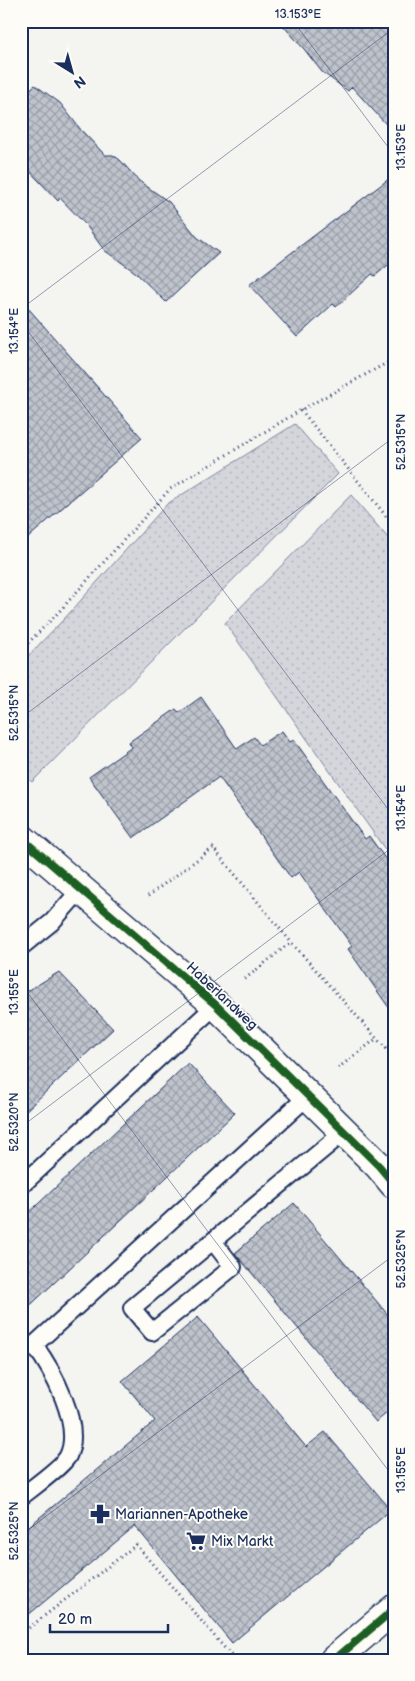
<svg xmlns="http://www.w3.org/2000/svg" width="415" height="1681" font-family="'Balsamiq Sans',sans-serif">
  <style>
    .grass { fill: url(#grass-dots); stroke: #78829c }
    .building { fill: url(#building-cross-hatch); stroke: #1b2f5e }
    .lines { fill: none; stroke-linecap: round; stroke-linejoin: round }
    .lane-casing { stroke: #1b2f5e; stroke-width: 20 }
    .street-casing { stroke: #1b2f5e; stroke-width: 31 }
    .secondary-casing { stroke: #1b2f5e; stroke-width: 31 }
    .path { stroke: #1b2f5e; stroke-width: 3; stroke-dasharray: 1 4; stroke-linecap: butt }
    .lane { stroke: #fdfcf7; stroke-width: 16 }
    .street { stroke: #fdfcf7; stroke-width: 28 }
    .secondary { stroke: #fdfcf7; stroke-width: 28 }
    .cycleway-casing { stroke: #fdfcf7; stroke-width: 11 }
    .cycleway { stroke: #1b5e20; stroke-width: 8 }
    .ticks { fill: none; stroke: #1b2f5e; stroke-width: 1; stroke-opacity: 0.45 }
    .labels { text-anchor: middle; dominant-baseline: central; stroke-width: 4; stroke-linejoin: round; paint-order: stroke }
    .street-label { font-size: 14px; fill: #1b2f5e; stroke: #fdfcf7 }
    .poi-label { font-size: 14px; fill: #1b2f5e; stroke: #fdfcf7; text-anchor: start }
    .neatline { fill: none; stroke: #1b2f5e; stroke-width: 2 }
    .ticks-label { font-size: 12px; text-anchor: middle; fill: #1b2f5e }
  </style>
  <defs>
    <pattern id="grass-dots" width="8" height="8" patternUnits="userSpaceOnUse" patternTransform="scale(1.25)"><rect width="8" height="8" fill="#d4d6db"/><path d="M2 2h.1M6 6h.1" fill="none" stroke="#b5b8be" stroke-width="1.8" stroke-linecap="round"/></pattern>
    <pattern id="building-cross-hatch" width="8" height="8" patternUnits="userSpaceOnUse" patternTransform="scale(1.25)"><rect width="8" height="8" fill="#bfc3cc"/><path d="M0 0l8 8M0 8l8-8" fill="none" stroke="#9a9fa9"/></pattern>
  </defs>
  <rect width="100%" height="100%" fill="#f4f4f1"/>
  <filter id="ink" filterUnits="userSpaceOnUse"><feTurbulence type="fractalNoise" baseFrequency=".02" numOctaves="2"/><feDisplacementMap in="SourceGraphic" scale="10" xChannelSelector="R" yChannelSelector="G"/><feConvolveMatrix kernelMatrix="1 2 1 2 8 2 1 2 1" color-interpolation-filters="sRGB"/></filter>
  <g filter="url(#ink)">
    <!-- grass -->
    <path class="grass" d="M295 424 338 474 32 782 21 773V663L65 618 167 504Z
      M351 495 394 545V862L225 623Z"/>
    <!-- building -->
    <path class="building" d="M279 21H394V133L352 87 348 91 322 72 304 49Z
      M35 85 60 103 81 130 105 155H113L120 160 139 181 169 202 197 237 219 253 166 302 135 272 104 250 86 225 60 198 58 201 21 162V97Z
      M394 175V260L375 276 372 274 336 307 333 304 297 337 249 285Z
      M21 300 142 438 21 544Z
      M201 697 237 749 254 737 260 745 282 731 290 742 294 740 365 839 369 836 394 871V1015L348 949 352 946 299 872 291 878 219 777 133 838 89 777 132 747 129 742 176 709 179 713Z
      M59 972 113 1029 21 1115V995Z
      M188 1063 235 1113 21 1314V1220Z
      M294 1203 394 1322V1407L376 1422 235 1253Z
      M198 1317 306 1447 325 1432 391 1510 232 1643 135 1526 21 1621V1533L155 1421 122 1381Z"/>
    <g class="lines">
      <defs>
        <path id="lane" d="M21 947 52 922 81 889
          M21 1186 216 1005
          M213 1241 233 1267 152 1332 132 1308 344 1132
          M21 1349 34 1345 308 1096
          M21 1497C31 1489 63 1466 68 1456 83 1425 52 1369 34 1345"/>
        <path id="street" d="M21 838 216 1005 379 1166 394 1184"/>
        <path id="secondary" d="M334 1660 394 1609"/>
      </defs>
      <!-- lane casing -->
      <use href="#lane" class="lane-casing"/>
      <!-- street casing -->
      <use href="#street" class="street-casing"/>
      <!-- secondary casing -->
      <use href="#secondary" class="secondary-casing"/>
      <!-- path -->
      <path class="path" d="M301 410 394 526
        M21 650 55 616 170 489 301 410 394 359
        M148 896 213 848 291 942 394 1058
        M245 979 291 942
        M338 1068 376 1039
        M21 1634 136 1545 235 1660"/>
      <!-- lane -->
      <use href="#lane" class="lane"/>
      <!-- street -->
      <use href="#street" class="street"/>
      <!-- secondary -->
      <use href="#secondary" class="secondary"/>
      <defs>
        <path id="cycleway" d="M21 838 216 1005 379 1166 394 1184
          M334 1660 394 1609"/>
      </defs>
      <!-- cycleway casing -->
      <use href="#cycleway" class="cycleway-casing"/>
      <!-- cycleway -->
      <use href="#cycleway" class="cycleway"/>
    </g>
  </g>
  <!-- ticks -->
  <path class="ticks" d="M293 21 394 155M21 309 394 28M21 322 394 817M21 718 394 437M21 984 394 1478M21 1127 394 846M21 1535 394 1255M21 1646 32 1660"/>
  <!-- icons -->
  <defs>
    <symbol id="pharmacy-bare" viewBox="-9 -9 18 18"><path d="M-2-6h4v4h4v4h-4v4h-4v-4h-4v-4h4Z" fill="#1b2f5e" stroke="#fdfcf7" stroke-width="2.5" paint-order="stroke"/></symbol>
    <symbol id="supermarket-bare" viewBox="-9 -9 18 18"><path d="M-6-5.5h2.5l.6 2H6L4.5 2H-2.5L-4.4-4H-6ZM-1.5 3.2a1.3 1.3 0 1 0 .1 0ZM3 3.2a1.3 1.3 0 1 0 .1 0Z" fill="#1b2f5e" stroke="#fdfcf7" stroke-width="2.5" paint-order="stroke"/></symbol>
  </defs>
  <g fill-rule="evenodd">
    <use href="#pharmacy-bare" x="86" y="1500" width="28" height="28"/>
    <use href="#supermarket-bare" x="182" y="1527" width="28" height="28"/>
  </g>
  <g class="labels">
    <!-- street labels -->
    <g class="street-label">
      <text transform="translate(222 996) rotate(43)">Haberlandweg</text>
    </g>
    <!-- poi labels -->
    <g class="poi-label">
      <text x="115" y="1514">Mariannen-Apotheke</text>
      <text x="211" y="1541">Mix Markt</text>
    </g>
  </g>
  <!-- margin -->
  <rect width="415" height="1681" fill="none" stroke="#fdfcf7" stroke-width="55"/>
  <!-- north arrow -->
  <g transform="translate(72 72) rotate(143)" stroke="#fdfcf7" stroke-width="4" paint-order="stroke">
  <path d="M0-4L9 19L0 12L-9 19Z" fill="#1b2f5e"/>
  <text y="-8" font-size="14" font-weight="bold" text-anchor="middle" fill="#1b2f5e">N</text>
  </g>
  <!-- scale -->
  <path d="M50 1624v8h118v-8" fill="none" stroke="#1b2f5e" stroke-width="2.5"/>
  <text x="58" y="1624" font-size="15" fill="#1b2f5e" stroke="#fdfcf7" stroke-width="4" paint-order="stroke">20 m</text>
  <rect x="28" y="28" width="360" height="1626" class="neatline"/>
  <g class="ticks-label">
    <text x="298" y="18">13.153°E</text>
    <text transform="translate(401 147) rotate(-90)" y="4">13.153°E</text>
    <text transform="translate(14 331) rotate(-90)" y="4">13.154°E</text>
    <text transform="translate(401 442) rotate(-90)" y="4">52.5315°N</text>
    <text transform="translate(14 713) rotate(-90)" y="4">52.5315°N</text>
    <text transform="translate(401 808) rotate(-90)" y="4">13.154°E</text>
    <text transform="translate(14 992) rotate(-90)" y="4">13.155°E</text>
    <text transform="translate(14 1122) rotate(-90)" y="4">52.5320°N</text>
    <text transform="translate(401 1259) rotate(-90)" y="4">52.5325°N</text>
    <text transform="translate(401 1470) rotate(-90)" y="4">13.155°E</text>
    <text transform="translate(14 1531) rotate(-90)" y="4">52.5325°N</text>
  </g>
</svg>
